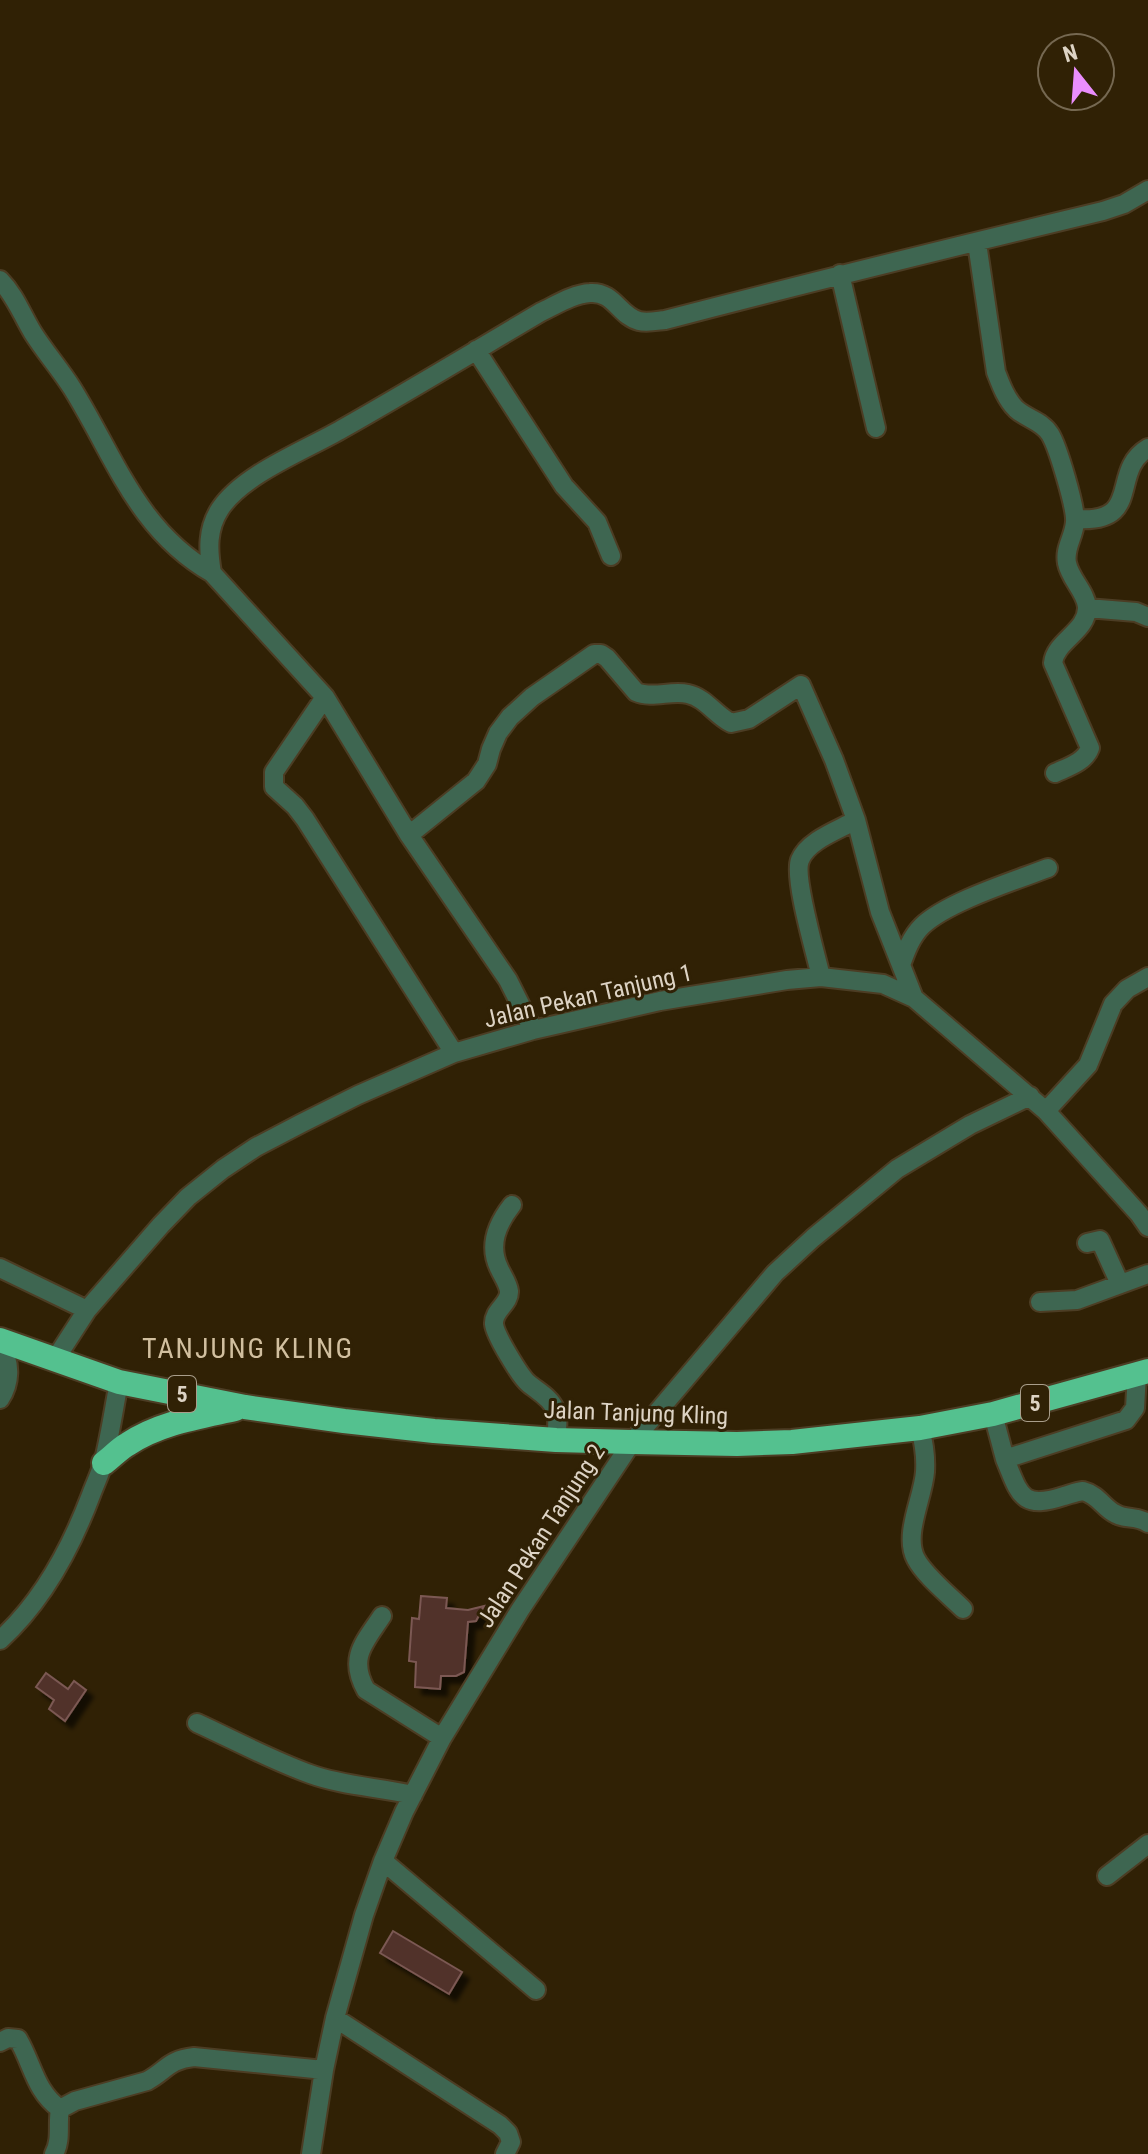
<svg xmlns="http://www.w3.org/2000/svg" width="1148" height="2154" font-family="'Roboto Condensed',sans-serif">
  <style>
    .building { fill: #51312c; stroke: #7b5953; stroke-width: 2; filter: url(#shadow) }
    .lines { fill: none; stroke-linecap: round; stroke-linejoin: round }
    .minor-casing { stroke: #4c3d24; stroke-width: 22 }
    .highway-casing { stroke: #4c3d24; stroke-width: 28 }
    .minor { stroke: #3e6651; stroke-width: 18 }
    .highway { stroke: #54c18f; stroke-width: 24 }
    .labels { text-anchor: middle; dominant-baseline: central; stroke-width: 6; stroke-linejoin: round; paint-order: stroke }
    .shield { fill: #302105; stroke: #a99e8b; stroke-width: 2 }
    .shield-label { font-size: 22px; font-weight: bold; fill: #ddd3c4 }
    .street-label { font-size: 24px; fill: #ddd3c4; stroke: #302105 }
    .quarter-label { font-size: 28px; letter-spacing: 2px; fill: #d1bf9f; stroke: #302105 }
  </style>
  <defs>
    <filter id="shadow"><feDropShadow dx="7" dy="7" stdDeviation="2" flood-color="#0009"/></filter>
  </defs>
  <rect width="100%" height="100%" fill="#302105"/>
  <!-- building -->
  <path class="building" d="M421 1596 447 1598 446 1608 468 1610 484 1606 476 1621 468 1622 464 1672 456 1676H441L440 1689 415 1687 416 1662 409 1661 412 1618 419 1619Z
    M46 1673 68 1689 74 1681 86 1690 65 1721 49 1709 54 1700 36 1687Z
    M393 1931 462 1972 449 1994 380 1953Z"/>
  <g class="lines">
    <defs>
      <path id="minor" d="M977 243 996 372C1001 385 1006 399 1016 409 1027 419 1042 421 1050 434 1058 447 1076 508 1075 522 1074 537 1064 548 1067 563 1070 579 1086 592 1087 607 1088 631 1055 641 1053 663L1090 748C1085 762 1068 767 1055 773
        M840 274 876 428
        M0 280C15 295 22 315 33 333 45 352 60 369 72 388 115 457 137 530 212 573L325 697 409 835 508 980 533 1030
        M476 350 564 486 597 522 611 556
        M1076 519C1144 524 1109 471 1148 448
        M212 573C208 550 207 529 220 509 243 474 306 450 342 429 409 391 475 351 541 312 556 305 573 294 590 293 614 291 619 316 639 321 647 323 656 321 665 320 811 282 957 246 1103 211L1124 204 1148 190
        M1087 608 1136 612 1148 617
        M325 697 274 772V787L295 806 305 819 454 1053
        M409 835 476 781 487 764 491 749 498 733 510 717 532 697 594 654H601L607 658 636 692C652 699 671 690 688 694 706 698 715 715 731 723L749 719 801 685 834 760 856 820 880 912 914 998
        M901 965C906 951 911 937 922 926 947 902 1014 881 1048 868
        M821 977C816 955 793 877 800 860 808 840 839 830 856 820
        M1046 1111 1088 1065 1113 1004 1127 989 1148 977
        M512 1205C497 1224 488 1245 499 1268 502 1275 508 1283 509 1291 510 1304 493 1310 494 1324 495 1335 520 1376 528 1383 537 1391 550 1397 555 1409 559 1418 557 1429 556 1440
        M1087 1243 1100 1240 1120 1284
        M0 1268 87 1310
        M1040 1302 1077 1300 1148 1274
        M0 1348C12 1362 10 1384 0 1399
        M56 1358 87 1310 161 1225 188 1197 223 1169 256 1147 302 1123 358 1095 454 1053 533 1030 660 1001 787 980 821 977 883 984 914 998 1046 1111 1139 1214 1148 1227
        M993 1414 1005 1459 1126 1420 1135 1408 1137 1374
        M920 1428C924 1443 926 1457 925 1472 923 1498 903 1535 916 1559 925 1576 949 1595 963 1609
        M1005 1459C1020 1495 1021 1510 1064 1496 1071 1494 1076 1492 1083 1491 1099 1495 1103 1508 1116 1514 1126 1520 1135 1515 1148 1523
        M382 1616C364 1643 348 1658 366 1690L442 1738
        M0 1640C43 1601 71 1548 91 1495 95 1484 101 1472 104 1460 110 1435 114 1408 119 1382
        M197 1723C234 1740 271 1760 310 1774 343 1786 379 1787 413 1795
        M383 1861 536 1990
        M1107 1876 1148 1844
        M335 2018 500 2125 508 2133 511 2142 505 2154
        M0 2042 8 2038 18 2039C33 2065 35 2091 60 2109L75 2101 147 2081C167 2070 168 2060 194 2057L324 2070
        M54 2154C62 2139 57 2125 60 2109
        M311 2154 324 2070 335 2018 364 1915 383 1861 404 1812 442 1738 520 1610 632 1442 775 1273 813 1238 897 1169 970 1125 1030 1096"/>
      <path id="highway" d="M0 1340 119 1382 245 1407 344 1421 434 1431 556 1440 632 1442 737 1444 792 1442 920 1428 993 1414 1148 1371
        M104 1463C112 1457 119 1449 128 1444 159 1423 199 1417 235 1409"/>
    </defs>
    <!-- minor casing -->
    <use href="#minor" class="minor-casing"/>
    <!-- highway casing -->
    <use href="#highway" class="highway-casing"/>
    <!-- minor -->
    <use href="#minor" class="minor"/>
    <!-- highway -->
    <use href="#highway" class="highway"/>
  </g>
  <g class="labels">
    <!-- shield labels -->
    <g class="shield">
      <rect x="168" y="1376" width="28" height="36" rx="6"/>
      <rect x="1021" y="1385" width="28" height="36" rx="6"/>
    </g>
    <g class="shield-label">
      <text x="182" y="1394">5</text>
      <text x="1035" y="1403">5</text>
    </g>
    <!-- street labels -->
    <g class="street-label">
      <text transform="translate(588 996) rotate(-13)">Jalan Pekan Tanjung 1</text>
      <text transform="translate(636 1413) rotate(2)">Jalan Tanjung Kling</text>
      <text transform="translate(541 1536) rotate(-57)">Jalan Pekan Tanjung 2</text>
    </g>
    <!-- quarter labels -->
    <g class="quarter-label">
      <text x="248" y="1348">TANJUNG KLING</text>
    </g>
  </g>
  <!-- north arrow -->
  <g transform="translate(1076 72) rotate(343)"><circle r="38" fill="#302105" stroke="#756851" stroke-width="2"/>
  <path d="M0-6L14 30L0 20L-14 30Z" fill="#ea8dfd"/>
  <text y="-12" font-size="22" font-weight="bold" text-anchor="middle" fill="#ddd3c4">N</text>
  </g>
</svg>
